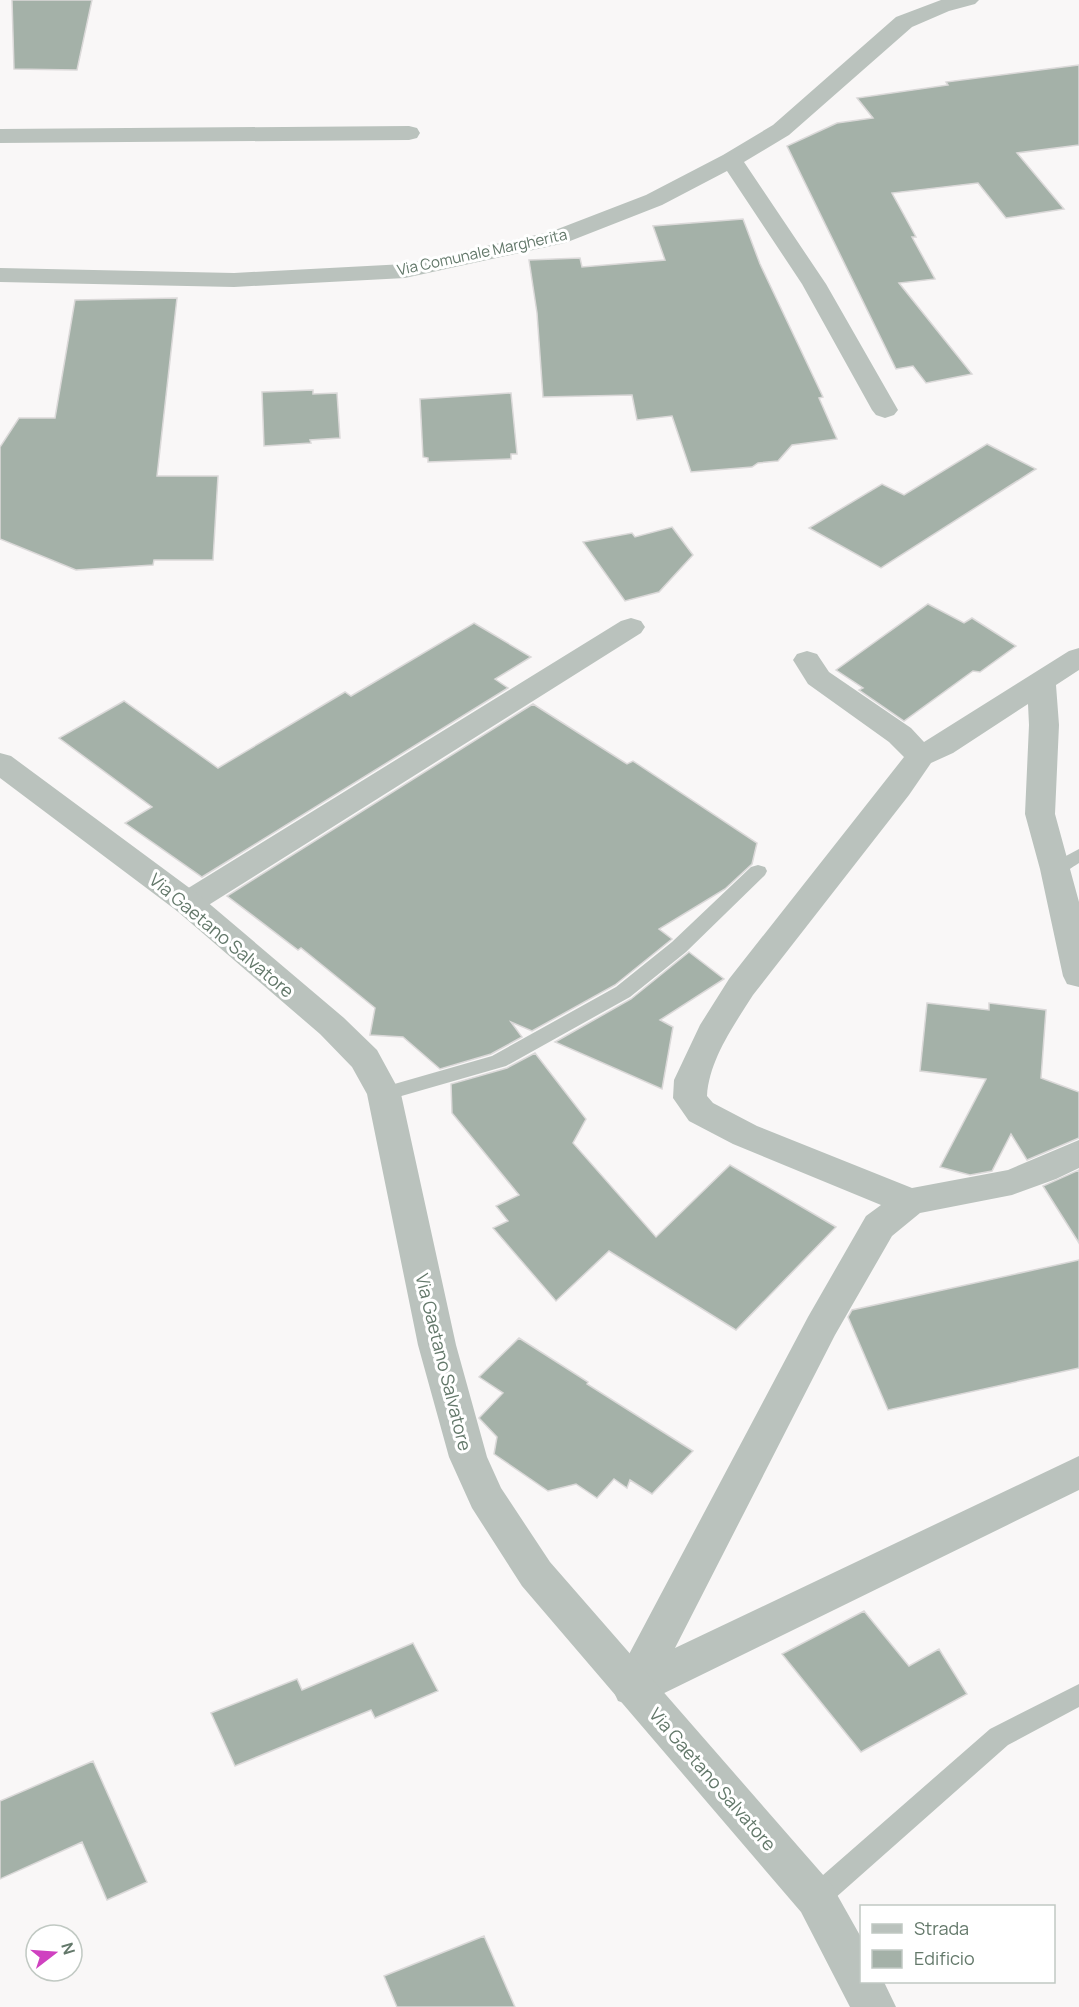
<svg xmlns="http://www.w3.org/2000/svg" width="1079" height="2007" font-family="Manrope,sans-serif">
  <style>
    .building { fill: #a4b1a8; stroke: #dbd9d9; stroke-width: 1.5 }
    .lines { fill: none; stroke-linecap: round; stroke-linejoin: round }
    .service { fill: #bac2bd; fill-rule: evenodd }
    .minor { fill: #bac2bd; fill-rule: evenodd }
    .tertiary { fill: #bac2bd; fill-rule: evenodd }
    .labels { text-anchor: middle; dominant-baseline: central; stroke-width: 6; stroke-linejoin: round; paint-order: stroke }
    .far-street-label { font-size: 15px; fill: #63786a; stroke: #fff }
    .street-label { font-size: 18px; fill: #63786a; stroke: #fff }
  </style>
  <rect width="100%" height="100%" fill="#f9f7f7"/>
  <!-- building -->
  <path class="building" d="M12 0H92L77 70 14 69Z
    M1079 65V145L1017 153 1064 209 1006 218 978 183 892 193 916 237H912L935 279 899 283 972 374 926 383 913 366 896 369 787 146 837 123 873 118 857 98 948 85 946 82Z
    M743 219 760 264 823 397 819 398 837 439 792 445 778 461 758 463 752 467 691 472 672 416 637 420 632 395 543 397 537 313 529 260 580 258 582 267 665 260 653 226Z
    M177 298 157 476H218L213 560H154L153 565 76 570 0 539V447L19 418H55L75 300Z
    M313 390V394L337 393 340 438 310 440 311 443 264 446 262 392Z
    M511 393 517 454H511V459L428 462V458L423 457 420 399Z
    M987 444 1036 469 881 568 809 528 882 484 904 495Z
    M672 527 693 555 659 592 625 601 583 542 632 533 635 537Z
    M928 604 964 623 972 618 1016 646 980 672 973 671 904 721 859 690 863 688 836 670Z
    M474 623 531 657 495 679 508 688 202 877 125 823 152 807 59 738 124 701 218 768 345 692 351 696Z
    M533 704 627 764 633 761 757 843 752 864 725 889 659 929 672 939 615 985 532 1031 511 1022 522 1037 491 1054 440 1069 403 1037 370 1035 375 1008 301 948 298 950 227 896Z
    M689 952 724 979 660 1020 673 1027 662 1089 555 1042 631 999Z
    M927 1003 989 1010V1003L1046 1010 1041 1078 1079 1092V1138L1027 1160 1011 1134 992 1171 970 1175 940 1167 986 1079 920 1071Z
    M535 1053 586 1119 573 1143 656 1237 730 1165 836 1227 736 1330 609 1251 556 1301 493 1228 508 1221 496 1206 519 1195 452 1113 451 1084 507 1068Z
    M1079 1170V1243L1043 1186Z
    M1079 1260V1368L888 1410 848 1317 852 1310Z
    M519 1338 588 1382 587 1384 693 1451 652 1494 630 1480 627 1488 614 1479 597 1498 576 1484 548 1491 494 1454 497 1437 479 1418 503 1393 479 1377Z
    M864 1611 909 1666 939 1649 967 1694 861 1752 782 1654Z
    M413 1643 438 1691 375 1718 371 1710 235 1766 211 1713 297 1679 302 1690Z
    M93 1761 147 1882 107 1900 82 1842 0 1879V1801Z
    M484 1936 515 2007H397L384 1976Z"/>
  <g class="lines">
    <!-- service -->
    <path class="service" d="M1079 849V863C1069 869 1061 877 1049 873L1047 869 1049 865Z
      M758 865 765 867 767 871 765 875 686 952 630 997 506 1066 384 1101 377 1099 374 1094 377 1089 492 1056 616 987 672 942 751 867Z
      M1079 1684V1707L1008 1745 825 1907 816 1910 807 1907 803 1898 807 1889 990 1729Z"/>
    <!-- minor -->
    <path class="minor" d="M941 0H979L975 4 949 11 912 27 789 135 744 162 826 284 898 410 894 415 885 418 876 415 872 410 802 284 727 171 662 205 565 243 405 278 234 287 0 282V268L234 273 405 264 550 232 646 195 723 155 773 125 896 17Z
      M409 126 417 128 420 133 417 138 409 140 0 143V129Z
      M631 618 641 621 645 627 641 633 199 911 188 914 177 911 172 903 177 895 621 621Z
      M1079 648V670L1056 685 1059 725 1055 814 1079 902V987L1067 984 1063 976 1040 869 1025 814 1029 725 1028 704 953 753 931 763 909 795 753 995C734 1025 709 1060 707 1096L713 1103 757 1126 912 1188 1008 1170 1079 1140V1168L1056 1179 1012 1195 920 1213 892 1236 835 1335 675 1648 1079 1456V1490L648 1701 633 1706 618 1701 612 1688 618 1675 808 1317 866 1216 881 1205 733 1144 689 1121 673 1098 674 1080 700 1025 729 979 904 757 889 742 808 684 793 660 797 654 807 651 817 654 829 672 911 728 924 742 1069 651Z"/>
    <!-- tertiary -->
    <path class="tertiary" d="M0 753 11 756 199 895 344 1018 377 1050 401 1094 456 1345 487 1457 501 1488 550 1562 831 1884 862 1939V1982H884L896 2007H850L801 1912 522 1586 472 1508 449 1457 418 1345 367 1094 352 1067 320 1034 177 911 0 778Z"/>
  </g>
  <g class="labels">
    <!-- far-street labels -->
    <g class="far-street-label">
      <text transform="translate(482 252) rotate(-12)">Via Comunale Margherita</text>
    </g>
    <!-- street labels -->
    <g class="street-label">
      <text transform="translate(222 935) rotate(40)">Via Gaetano Salvatore</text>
      <text transform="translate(444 1362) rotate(76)">Via Gaetano Salvatore</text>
      <text transform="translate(713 1779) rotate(49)">Via Gaetano Salvatore</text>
    </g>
  </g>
  <!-- legend -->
  <rect x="860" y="1905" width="195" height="78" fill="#ffffff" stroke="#c1c9c3" stroke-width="1.5"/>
  <rect x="872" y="1924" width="30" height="9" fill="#bac2bd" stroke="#c1c9c3" stroke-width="1.5"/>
  <text x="914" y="1935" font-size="18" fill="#63786a">Strada</text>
  <rect x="872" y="1950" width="30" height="18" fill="#a4b1a8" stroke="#c1c9c3" stroke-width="1.5"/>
  <text x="914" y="1965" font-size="18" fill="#63786a">Edificio</text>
  <!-- north arrow -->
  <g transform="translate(54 1953) rotate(73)"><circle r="28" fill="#ffffff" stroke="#c1c9c3" stroke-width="1.5"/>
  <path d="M0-4.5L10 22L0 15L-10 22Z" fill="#cf41c0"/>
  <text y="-9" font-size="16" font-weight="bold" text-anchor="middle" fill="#63786a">N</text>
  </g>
</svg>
